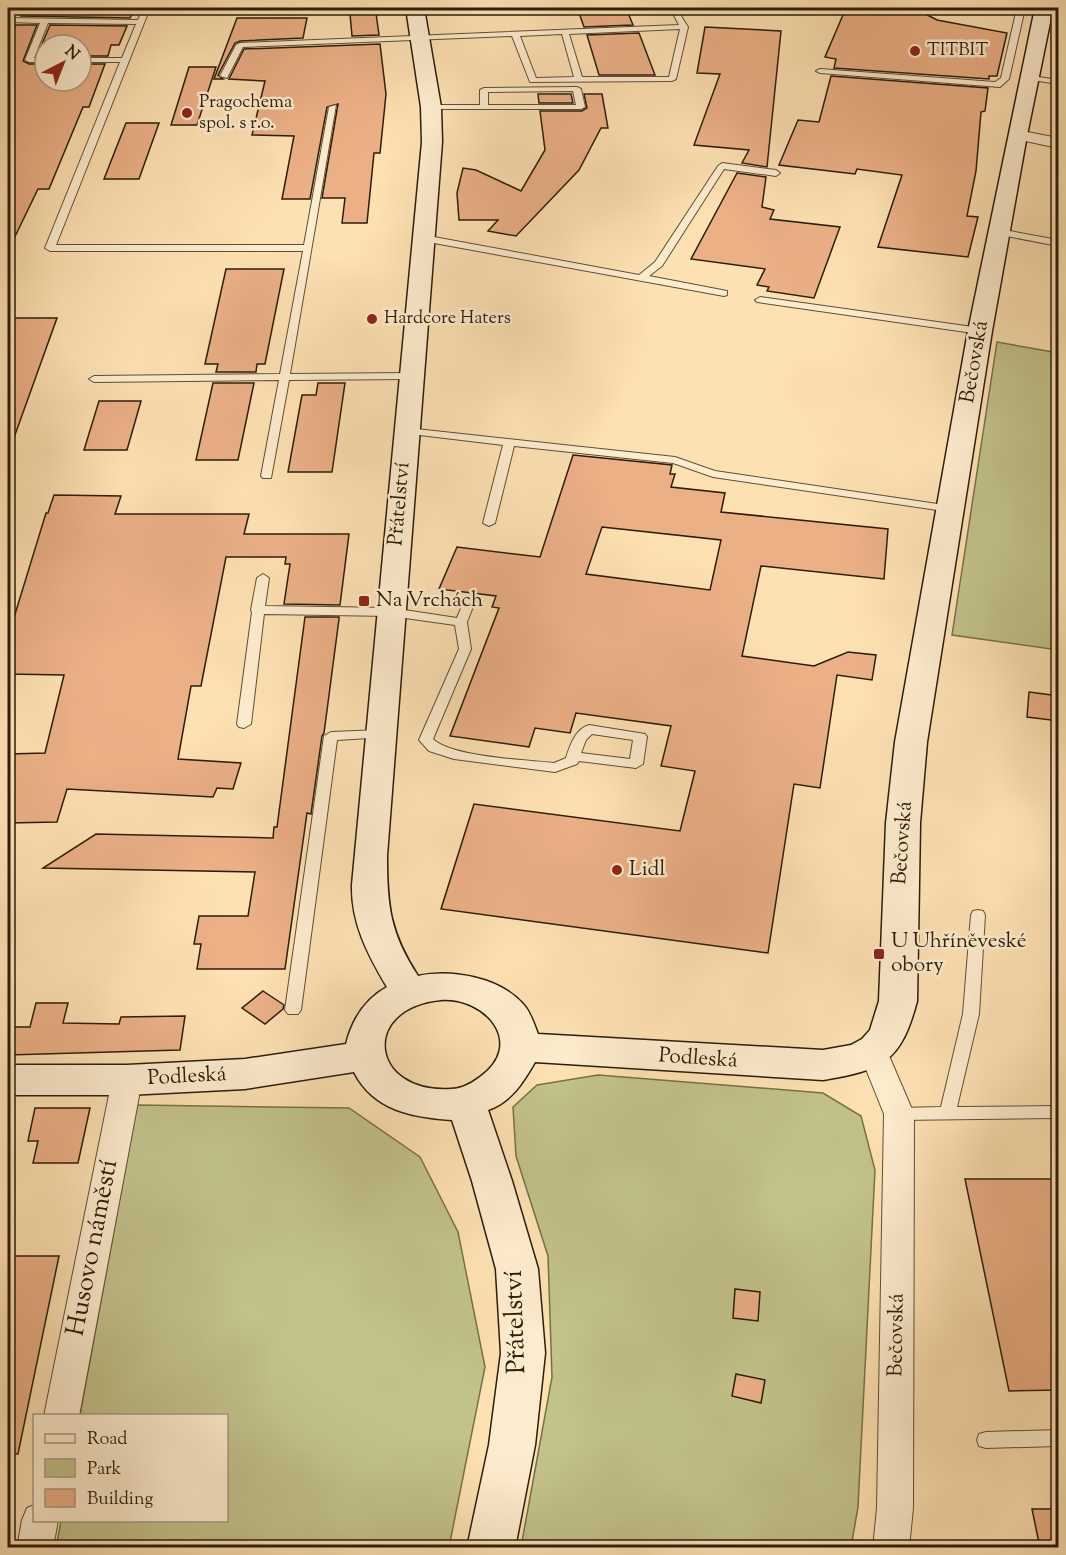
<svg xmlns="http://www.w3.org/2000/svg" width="1066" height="1555" font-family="'Sorts Mill Goudy',serif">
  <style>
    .green { fill: #c2c28b; stroke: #76704a; stroke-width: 1.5 }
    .building { fill: #ecb087; stroke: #2a1d0a; stroke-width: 1.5; fill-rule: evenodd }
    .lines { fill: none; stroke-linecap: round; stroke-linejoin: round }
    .lane-casing { stroke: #5f4e34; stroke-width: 2 }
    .street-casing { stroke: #5f4e34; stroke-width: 2 }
    .secondary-casing { stroke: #2a1d0a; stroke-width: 3 }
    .lane { fill: #feecce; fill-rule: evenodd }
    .street { fill: #feecce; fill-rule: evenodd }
    .secondary { fill: #feecce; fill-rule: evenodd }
    .poi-dot { fill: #8f2418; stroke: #feecce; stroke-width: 2 }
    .labels { text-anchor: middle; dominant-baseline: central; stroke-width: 5; stroke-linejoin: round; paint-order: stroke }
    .far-poi-label { font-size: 18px; fill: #2a1d0a; stroke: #feecce; text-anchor: start }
    .street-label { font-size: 21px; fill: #2a1d0a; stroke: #feecce }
    .poi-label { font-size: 21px; fill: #2a1d0a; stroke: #feecce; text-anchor: start }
    .near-street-label { font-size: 26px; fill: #2a1d0a; stroke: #feecce }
  </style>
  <rect width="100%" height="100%" fill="#fee1b3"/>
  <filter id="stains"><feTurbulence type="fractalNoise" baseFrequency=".00333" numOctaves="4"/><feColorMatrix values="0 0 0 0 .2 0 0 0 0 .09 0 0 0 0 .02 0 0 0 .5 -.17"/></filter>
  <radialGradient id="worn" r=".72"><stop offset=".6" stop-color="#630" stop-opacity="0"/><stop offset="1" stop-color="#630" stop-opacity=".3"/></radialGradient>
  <!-- green -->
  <path class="green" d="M997 342 1058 353V650L952 635Z
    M598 1075 823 1093 861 1116 875 1170 858 1507 851 1547H521L552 1377 548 1256 516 1156 513 1107 537 1085Z
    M137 1105 349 1108 420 1157 458 1232 485 1367 449 1547 56 1548 61 1521 226 1520V1416L80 1415Z"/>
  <!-- building -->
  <path class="building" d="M26 8H135L130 18 21 16Z
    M597 8H626L633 25 584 27 578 10H598Z
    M846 8H914L937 20 1007 33 997 76H989V79L834 68 836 59 825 57Z
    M376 13 379 35 352 36 350 14Z
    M237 18H307L303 38 240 41 235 43 218 75 223 79H214Z
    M16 25H37L23 61 29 64H45V81H81V64H105L89 107H83L49 189H38L8 251V27H15Z
    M50 25 127 26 119 45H111L108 56H81V45H45V56H37Z
    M705 27 781 31 767 167 742 163 749 150 694 145 720 74 697 73Z
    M639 33 655 75H599L587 35Z
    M380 44 386 94 380 153H374L367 223H342L345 198H322L338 104 327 107 310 199H282L294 136 252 135 265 81 229 79 244 49Z
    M189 67H216L197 125H171Z
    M831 76 988 88 985 111 981 112 976 171 967 216 978 217 968 257 878 247 902 175 857 169 855 174 779 165 798 120 819 122Z
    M538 94H571L573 103H539Z
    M584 94H602L608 128H601L579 170 516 236 488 231 498 220H459L457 193 463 168 476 170 521 191 545 150 540 111H582L587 108Z
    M126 123H159L139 179H104Z
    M737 173 766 177 762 207 774 210 770 219 840 227 814 298 767 291 769 287 757 285 765 269 691 259Z
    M226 269H284L265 364H257L256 372H216L218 364H205Z
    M8 318H57L11 446H8Z
    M213 383H254L238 460H196Z
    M318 383H345L332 472H288L302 395H316Z
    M99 401H141L127 450H84Z
    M573 455 672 465 670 474H675L671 487 725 493 721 512 888 529 884 579 761 566 742 656 814 666 848 652 876 655 872 680 837 675 820 788 794 784 768 953 441 909 474 804 680 831 695 771 661 766 671 726 576 713 570 733 535 728 529 747 450 736 499 608 492 607 496 596 439 589 457 547 540 557ZM602 527 721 540 710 590 586 574Z
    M54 495 121 496 115 514H249L244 534H349L340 605 284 604 290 564H285L286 557H226L201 686H191L178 759 241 763 233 789 217 788 213 797 67 789 57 822 8 823V754L45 753 64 675 8 674V637L46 513H48Z
    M305 617H339V619L324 733 322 736 311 814 307 813 285 969H197L201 944H194L199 916H248L255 872 43 868 96 834 273 838 274 827H277Z
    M1029 692 1059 696V721L1027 717Z
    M263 991 284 1005 283 1009 265 1024 242 1008Z
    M36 1003H68L63 1023 119 1024 121 1017 185 1016 180 1050 8 1055V1027H30Z
    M35 1108H90L78 1163H33L38 1141H28Z
    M965 1179H1059V1390L1009 1391Z
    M8 1256H59L18 1454 8 1453Z
    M735 1289 760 1292 758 1321 733 1318Z
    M736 1374 765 1380 761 1403 732 1396Z
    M1032 1509H1059V1548H1040Z"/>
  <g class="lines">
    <defs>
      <path id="lane" d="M143 8H150L56 245H304L329 107 336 105 290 374 411 373 416 376 411 379 289 380 271 478H263L261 476 279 380 94 382 89 379 94 376 280 374 303 251H50L45 248 120 62H81V58H122L136 24 48 23 34 58H45V62H29L25 60 40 23 8 22V18L138 20Z
        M670 8H676L688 27 676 79 672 81 530 82 512 36 243 47 227 78 220 76 236 45 240 43 679 25ZM680 29 669 77H582L569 34ZM562 34 574 77 536 78 520 36Z
        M1017 8H1025L1009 79 1000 87 820 73 816 71 820 69 995 82 1001 78Z
        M1026 75 1058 80V84L1026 79Z
        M577 87 581 89 585 107 581 109H431L427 107 431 105H480V90L484 88ZM573 91 576 105H488V92Z
        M722 163 776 170 780 173 776 176 724 169 662 266 649 276 727 291V295L724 296 423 241 418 238 423 235 639 275 655 262 718 166Z
        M999 229 1058 240V246L996 234 994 232Z
        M760 297 980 328 985 331 980 334 757 302 755 300Z
        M407 428 675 457 715 471 951 506 957 509 951 512 713 477 673 463 514 446 495 523 489 526 483 523 503 445 403 433 402 431Z
        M263 574 269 578 265 606 391 608 457 618 466 596H474L476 599 467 622 471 649 433 739C451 757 526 760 554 763L566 758C570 746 575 729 589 725L645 734 647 737 643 764 636 768 579 761 577 764 555 772 454 759 429 751 419 740 459 649 455 625 391 616 264 614 251 724 244 728 239 727 237 724 252 612 251 610 257 578ZM592 734 633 740 630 759 581 753 586 740Z
        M380 730 387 734 385 737 337 740 301 1010 298 1014H288L285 1010 324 736 331 732Z
        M978 910 983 911 985 915 979 1014 957 1107 1058 1106V1118L899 1120 893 1118 891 1114 893 1110 899 1108 941 1107 963 1014 971 915 973 911Z
        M1058 1430V1446L986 1448 979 1446 977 1440 979 1434 986 1432Z"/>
      <path id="street" d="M1017 130 1058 138V148L1011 138 1009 135Z
        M874 1041 884 1044 914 1114 913 1508 909 1548H873L877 1508 884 1114 859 1052 864 1044Z
        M127 1068 138 1072 142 1080 79 1416H44L112 1080 116 1072Z
        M34 1505V1520H58L53 1548H17L22 1520 27 1508Z"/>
      <path id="secondary" d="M406 8H424L441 107 442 142 387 856C387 906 390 933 418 976 451 969 499 977 523 1004 530 1011 534 1024 538 1034L823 1050 851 1045 862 1039 870 1030 879 1001 886 823 895 742 968 331 1035 8H1053L1027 135 992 331 927 742 920 823 917 1001C901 1062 883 1070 823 1080L535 1062C523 1083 511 1102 488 1110L512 1181 538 1269 545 1353 535 1445 515 1548H467L489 1445 501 1353 496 1269 472 1181 452 1120C412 1117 374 1111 354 1072L245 1089 127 1095H8V1065H127L245 1059 346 1044C352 1020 365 999 387 987 368 955 351 923 352 885L422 142 421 107ZM441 1000C486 997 526 1044 480 1077 472 1083 462 1089 451 1089 370 1094 359 1008 441 1000Z"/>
    </defs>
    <!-- lane casing -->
    <use href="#lane" class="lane-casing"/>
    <!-- street casing -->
    <use href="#street" class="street-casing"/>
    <!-- secondary casing -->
    <use href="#secondary" class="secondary-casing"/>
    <!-- lane -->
    <use href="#lane" class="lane"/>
    <!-- street -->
    <use href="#street" class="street"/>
    <!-- secondary -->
    <use href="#secondary" class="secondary"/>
  </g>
  <!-- markers -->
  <g class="poi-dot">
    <circle cx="915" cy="51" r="6"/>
    <circle cx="187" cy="113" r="6"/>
    <circle cx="372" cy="319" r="6"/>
    <rect x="358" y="595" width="12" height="12" rx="3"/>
    <circle cx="617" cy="870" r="6"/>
    <rect x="873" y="948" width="12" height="12" rx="3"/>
  </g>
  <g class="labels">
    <!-- far-poi labels -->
    <g class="far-poi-label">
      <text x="927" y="51">TITBIT</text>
      <text x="199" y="103">Pragochema<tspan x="199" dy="21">spol. s r.o.</tspan></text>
      <text x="384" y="319">Hardcore Haters</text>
    </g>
    <!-- street labels -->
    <g class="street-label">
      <text transform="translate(975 362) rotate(-80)">Bečovská</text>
      <text transform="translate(400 504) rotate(-85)">Přátelství</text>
      <text transform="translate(903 843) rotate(-86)">Bečovská</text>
      <text transform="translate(698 1059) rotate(4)">Podleská</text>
      <text transform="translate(187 1077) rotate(-3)">Podleská</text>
      <text transform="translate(897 1335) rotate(-89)">Bečovská</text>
    </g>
    <!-- poi labels -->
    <g class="poi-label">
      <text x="376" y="601">Na Vrchách</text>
      <text x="629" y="870">Lidl</text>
      <text x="891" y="942">U Uhříněveské<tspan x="891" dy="24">obory</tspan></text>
    </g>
    <!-- near-street labels -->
    <g class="near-street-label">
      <text transform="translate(93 1248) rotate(-79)">Husovo náměstí</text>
      <text transform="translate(516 1322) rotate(-92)">Přátelství</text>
    </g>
  </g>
  <!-- margin -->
  <rect width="1066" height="1555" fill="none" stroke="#fee1b3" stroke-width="30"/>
  <rect x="9" y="9" width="1048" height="1537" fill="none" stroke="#2a1d0a" stroke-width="3"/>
  <rect x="15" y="15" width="1036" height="1525" fill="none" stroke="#2a1d0a" stroke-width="1.5"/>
  <!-- legend -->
  <rect x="33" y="1414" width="195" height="108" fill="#feecce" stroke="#a99980" stroke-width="1.5"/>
  <rect x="45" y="1434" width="30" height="9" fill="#feecce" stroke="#a99980" stroke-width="1.5"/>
  <text x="87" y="1444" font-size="18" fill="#2a1d0a">Road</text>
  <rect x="45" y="1459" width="30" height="18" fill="#c2c28b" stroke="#a99980" stroke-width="1.5"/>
  <text x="87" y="1474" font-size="18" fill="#2a1d0a">Park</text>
  <rect x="45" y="1489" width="30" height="18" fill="#ecb087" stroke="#a99980" stroke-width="1.5"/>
  <text x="87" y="1504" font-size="18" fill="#2a1d0a">Building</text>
  <!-- north arrow -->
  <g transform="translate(63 63) rotate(42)"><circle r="28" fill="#feecce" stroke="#a99980" stroke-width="1.5"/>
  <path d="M0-4.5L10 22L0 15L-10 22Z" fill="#8f2418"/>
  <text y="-9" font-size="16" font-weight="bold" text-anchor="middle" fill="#2a1d0a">N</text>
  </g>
  <rect width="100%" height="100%" filter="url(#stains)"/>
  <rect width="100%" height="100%" fill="url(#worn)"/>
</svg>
